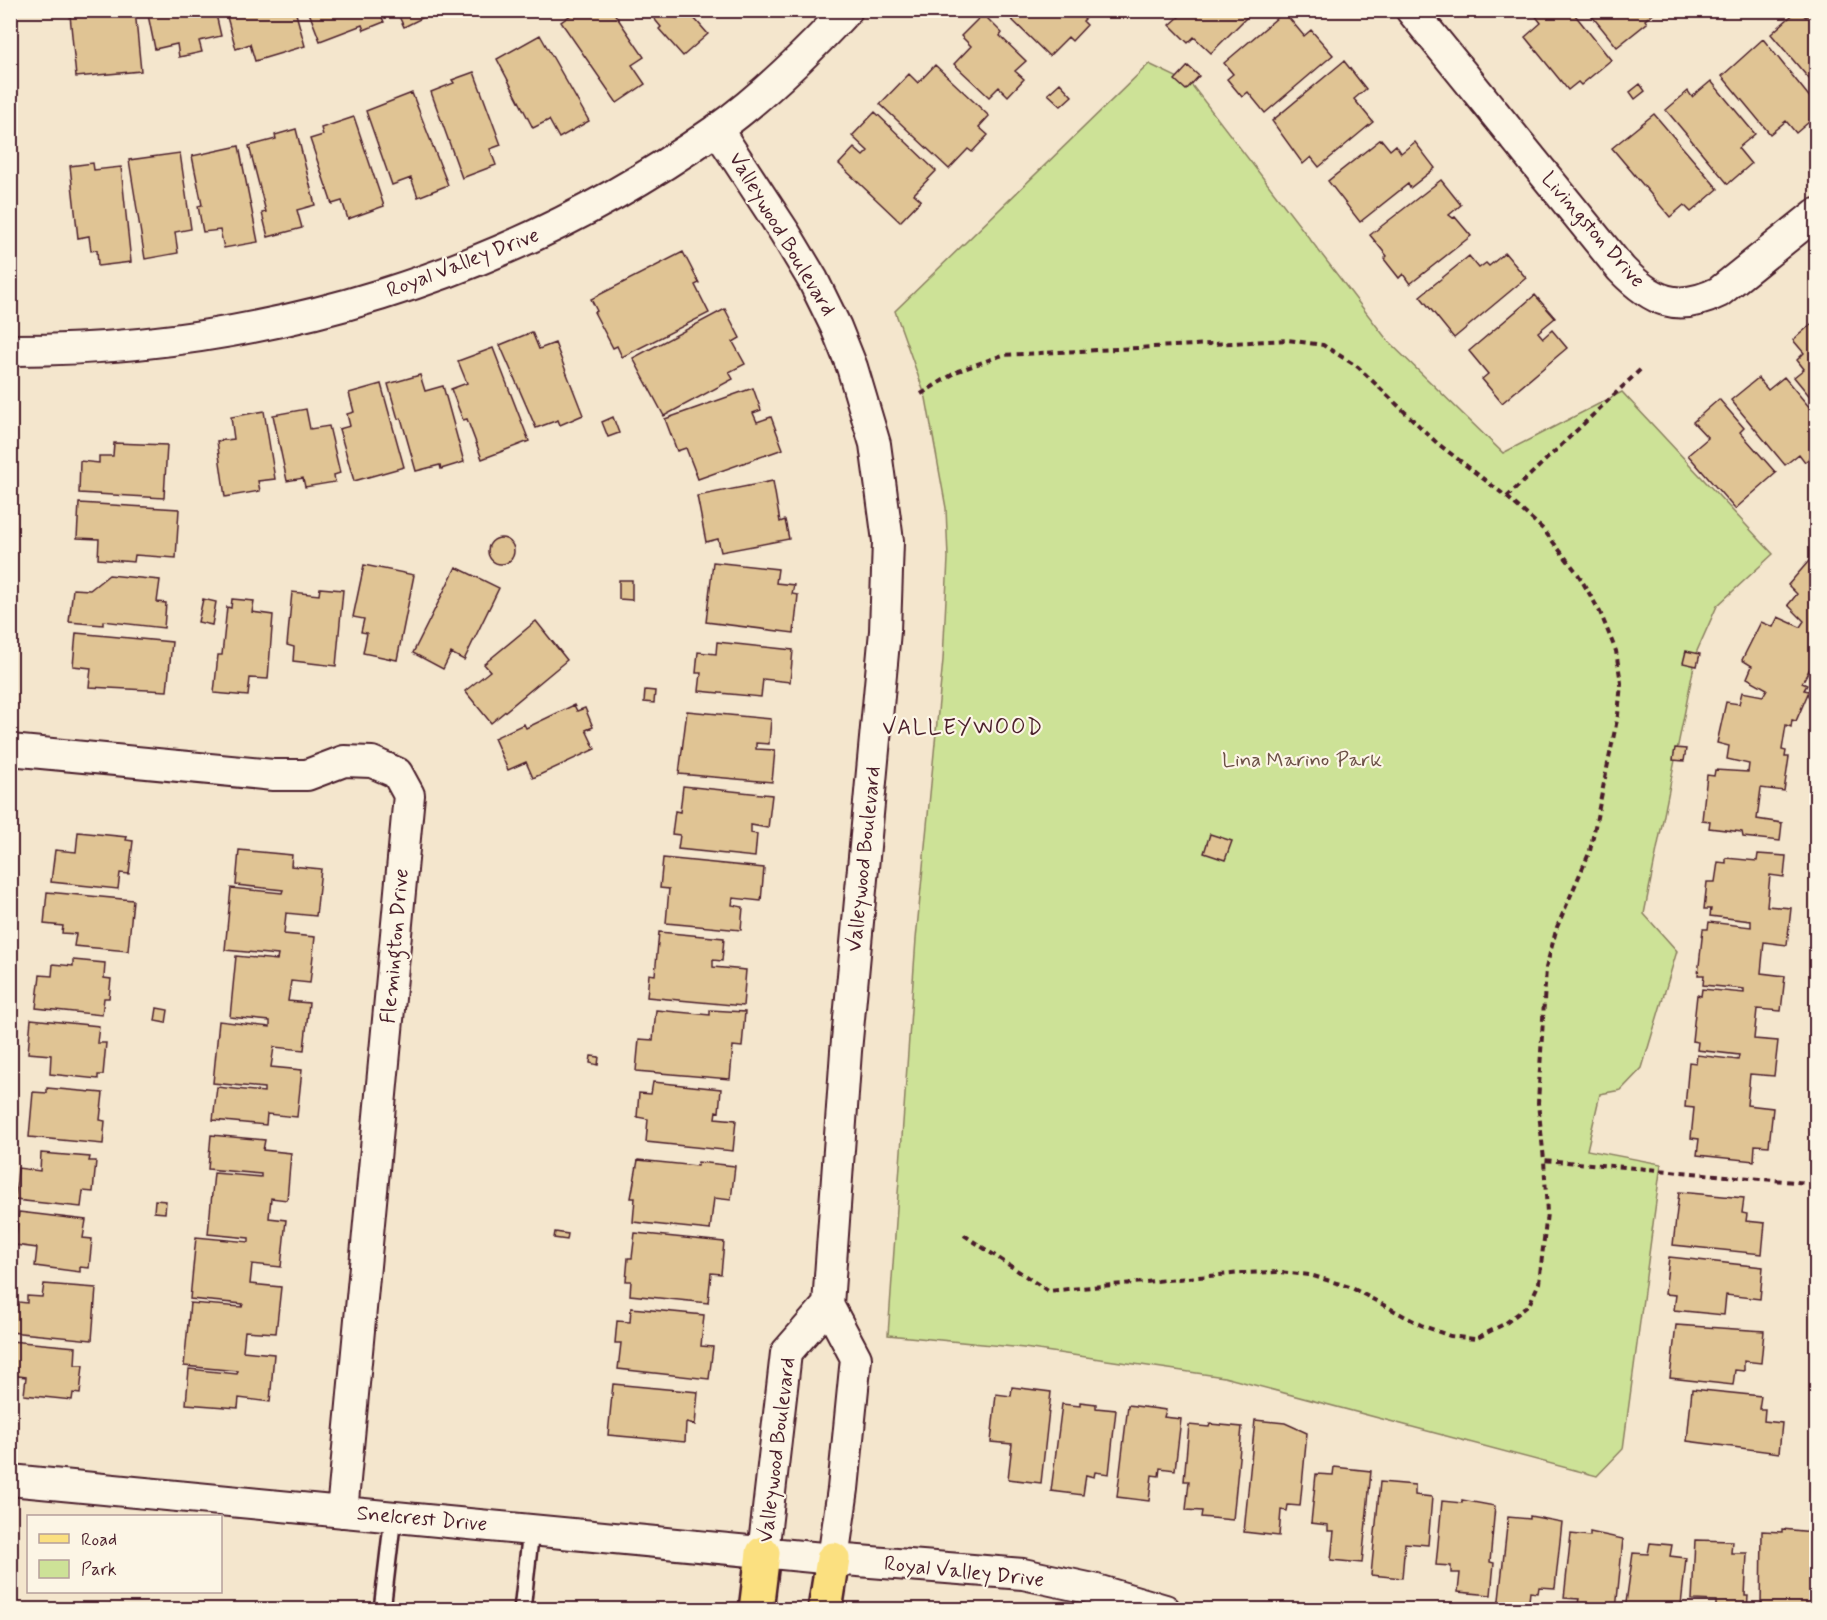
<svg xmlns="http://www.w3.org/2000/svg" width="1827" height="1620" font-family="Mynerve,sans-serif">
  <style>
    .green { fill: #cde297; stroke: #8c8061; stroke-width: 1.5 }
    .building { fill: #e0c494; stroke: #4a1f2b; stroke-width: 1.5 }
    .lines { fill: none; stroke-linecap: round; stroke-linejoin: round }
    .lane-casing { stroke: #4a1f2b; stroke-width: 20 }
    .street-casing { stroke: #4a1f2b; stroke-width: 34 }
    .primary-casing { stroke: #4a1f2b; stroke-width: 38 }
    .path { stroke: #4a1f2b; stroke-width: 4; stroke-dasharray: 6 4.5; stroke-linecap: butt }
    .lane { stroke: #fcf5e5; stroke-width: 15 }
    .street { stroke: #fcf5e5; stroke-width: 30 }
    .primary { stroke: #fbe080; stroke-width: 33 }
    .labels { text-anchor: middle; dominant-baseline: central; stroke-width: 4.5; stroke-linejoin: round; paint-order: stroke }
    .street-label { font-size: 21px; fill: #4a1f2b; stroke: #fcf5e5 }
    .park-label { font-size: 21px; fill: #6b5046; stroke: #fcf5e5 }
    .neighbourhood-label { font-size: 22px; letter-spacing: 1.5px; fill: #4a1f2b; stroke: #fcf5e5 }
  </style>
  <rect width="100%" height="100%" fill="#f4e6cd"/>
  <filter id="ink" filterUnits="userSpaceOnUse"><feTurbulence type="fractalNoise" baseFrequency=".0167" numOctaves="2"/><feDisplacementMap in="SourceGraphic" scale="12" xChannelSelector="R" yChannelSelector="G"/><feConvolveMatrix kernelMatrix="1 2 1 2 8 2 1 2 1" color-interpolation-filters="sRGB"/></filter>
  <g filter="url(#ink)">
    <!-- green -->
    <path class="green" d="M1149 64 1191 84 1388 341 1503 453 1622 392 1773 554 1717 606 1697 651 1644 914 1677 951 1642 1068 1621 1090 1600 1094 1587 1150 1661 1164 1623 1449 1597 1476 1224 1377 1024 1348 888 1335 916 939 943 660 948 558 946 508 926 398 895 311Z"/>
    <!-- building -->
    <path class="building" d="M84 10H135L141 71 76 77 70 15 84 13Z
      M147 10H215L221 36 199 41 202 52 179 57 177 44 155 49Z
      M225 10H295L305 46 255 61 250 44 236 49Z
      M308 10H379L384 22 364 30 362 25 320 41Z
      M396 10H436V11L404 27Z
      M578 10H612L644 57 632 65 645 84 617 103 561 22Z
      M647 10H703L694 18 708 34 683 56 659 29 661 27Z
      M1002 10H1090L1092 12 1083 21 1087 25 1072 41 1068 37 1049 56Z
      M1175 10H1254L1211 53 1194 37 1188 43 1170 25 1180 16Z
      M1531 10H1571L1611 60 1581 85 1578 82 1568 90 1525 37 1541 23Z
      M1587 10H1656V11L1645 20 1647 23 1617 47Z
      M1798 10 1806 17 1816 10V87L1771 34Z
      M1284 12 1304 36 1311 30 1333 55 1265 113 1248 92 1242 97 1227 79 1233 74 1224 63Z
      M983 14 1002 33 1000 36 1026 61 1015 71 1024 79 1008 96 999 87 989 97 954 64 971 46 961 36Z
      M540 35 589 121 559 138 549 120 533 128 497 59Z
      M1763 39 1816 105V116L1796 133 1786 121 1770 134 1722 76Z
      M1344 61 1366 89 1354 99 1373 122 1319 167 1311 157 1303 164 1272 121Z
      M935 65 989 116 979 127 988 135 972 152 968 149 949 169 880 104 909 74 918 83Z
      M1188 66 1199 76 1186 90 1175 80Z
      M474 72 501 145 490 149 496 165 462 178 431 92 454 83 452 80Z
      M1711 81 1755 134 1738 148 1751 164 1728 184 1666 110 1688 91 1692 97Z
      M1060 83 1072 96 1061 106 1048 94Z
      M1640 84 1645 91 1635 99 1630 92Z
      M412 93 448 185 418 197 411 178 392 185 366 111Z
      M875 112 936 171 914 194 921 200 900 222 839 164 854 148 863 156 868 151 852 136Z
      M1654 114 1718 189 1691 212 1684 205 1670 217 1612 148Z
      M354 117 384 206 348 219 342 201 332 204 310 139 323 135 321 128Z
      M296 129 315 205 297 210 302 228 268 237 262 213 266 212 249 146 276 139 275 135Z
      M1381 139 1390 150 1396 145 1401 153 1415 142 1435 168 1410 188 1408 184 1360 222 1328 181Z
      M239 146 258 242 224 248 220 230 203 232 198 206 202 205 192 156Z
      M180 153 191 229 175 232 178 253 145 259 129 160Z
      M93 163 94 170 121 167 131 262 98 266 97 250 91 251 89 236 78 238 70 166Z
      M1441 180 1461 205 1449 215 1453 218 1455 217 1471 236 1410 284 1403 274 1399 278 1384 259 1387 256 1370 235Z
      M683 252 699 283 695 285 709 313 622 357 617 346 613 348 594 312 597 311 591 299Z
      M1505 253 1526 278 1454 338 1420 296 1469 256 1479 268 1486 263 1489 266Z
      M1535 295 1555 318 1538 332 1543 338 1552 330 1567 348 1502 403 1482 379 1488 374 1469 351Z
      M725 309 740 338 733 342 745 364 729 372 733 379 664 416 633 358Z
      M1816 320V404L1794 377 1804 369 1797 360 1804 353 1793 340Z
      M532 332 539 349 555 343 583 415 560 425 558 420 536 428 500 345Z
      M493 348 529 441 482 459 467 419 463 420 451 389 467 383 458 361Z
      M420 375 425 391 443 386 464 462 441 469 440 465 416 471 401 418 398 419 388 384Z
      M1784 377 1816 415V452L1805 462 1799 454 1785 465 1731 400 1758 378 1768 390Z
      M381 384 404 467 354 481 339 429 350 426 347 414 354 412 349 393Z
      M753 388 761 410 753 413 757 422 771 417 783 449 698 479 686 448 677 451 665 419Z
      M1719 399 1744 428 1740 432 1776 473 1735 509 1688 455 1708 438 1693 422Z
      M306 409 310 429 329 426 340 473 334 475 335 482 305 487 303 478 287 481 273 415Z
      M264 411 275 479 258 481 260 491 225 497 217 441 234 439 231 417Z
      M613 417 619 433 608 437 602 422Z
      M114 443 167 445 164 498 79 493 80 461 99 463V456H113Z
      M773 481 780 522 785 520 789 539 721 552 718 539 706 542 697 496Z
      M79 503 179 509 176 558 135 555 134 562 98 559 99 539 77 538Z
      M488 551a13 13 0 1 1 26 0a13 13 0 1 1-26 0Z
      M1815 554 1816 662 1814 661 1802 683 1807 685 1804 690 1809 691 1796 721 1792 720 1791 727 1786 725 1782 750 1786 751 1785 757H1789L1784 791 1761 788 1757 819 1782 823 1780 841 1743 837 1742 832 1709 828 1710 821 1702 820 1707 775 1714 776 1715 770 1748 772 1749 764 1727 759 1729 746 1717 743 1726 702 1739 704 1742 692 1763 696 1767 689 1747 678 1752 666 1742 660 1761 622 1773 627 1778 617 1800 627 1804 621 1788 605 1797 594 1788 585Z
      M713 562 778 569 776 583 794 585 792 594 798 595 794 633 706 622Z
      M364 565 414 575 397 660 363 653 367 633 361 632 364 619 353 617Z
      M456 567 499 588 464 660 451 653 443 669 413 653Z
      M109 575 160 580 157 602 166 603 164 628 103 621V625L69 622 73 589 90 590Z
      M619 580H632V600L619 599Z
      M320 588 343 590 336 666 293 661 294 647 287 645 292 592 319 595Z
      M203 599 216 602 212 625 198 622Z
      M232 599 254 601 252 612 273 615 268 679 250 678 248 696 214 693 218 655H222L227 607 231 608Z
      M536 621 567 660 491 723 465 691 490 671 484 664Z
      M76 633 172 642 167 691 89 687 91 668 73 666Z
      M717 642 793 650 790 682 763 679 761 697 699 691 701 673H696L698 652 716 654Z
      M1686 651 1700 654 1697 666 1683 663Z
      M645 690 655 691 654 703 644 702Z
      M574 705 577 711 585 708 593 727 586 730 595 749 533 778 526 762 508 770 494 738 524 724 526 728Z
      M687 711 771 719 769 744 756 743V749L775 750 772 782 679 774Z
      M1675 748 1686 749 1684 761 1673 760Z
      M683 786 772 795 768 828 751 825V833L757 834 755 857 678 849 680 835 672 834 675 811 680 812Z
      M78 832 127 837 126 840 133 841 129 874 120 873 118 889 51 882 55 850 76 852Z
      M1210 834 1232 841 1225 860 1204 853Z
      M239 850 292 855 291 866 321 869 316 916 286 913 284 934 315 937 310 983 291 981 288 1001 309 1003 304 1050 274 1047 271 1067 302 1070 297 1117 267 1114 266 1125 213 1120 217 1087 264 1092V1088L213 1083 219 1021 270 1027V1021L230 1017 236 956 277 960 278 955 225 950 231 888 282 893 283 890 236 885Z
      M1758 854 1786 856 1784 877 1770 875 1767 906 1791 908 1787 945 1764 942 1761 973 1785 976 1781 1011 1757 1009 1754 1039 1778 1041 1774 1076 1750 1074 1747 1105 1773 1108 1769 1146 1755 1145 1754 1161 1697 1155 1699 1139 1691 1138 1694 1108 1685 1107 1689 1062 1696 1063 1697 1055 1738 1060 1739 1055 1697 1050 1698 1042 1692 1041 1697 995 1701 996 1702 989 1744 993V989L1703 985 1704 975H1698L1703 929H1708L1709 922 1751 927V921L1710 916 1711 909H1704L1707 882H1715L1718 862 1726 863V858L1757 861Z
      M663 858 764 868 761 901 733 898 732 905 743 907 741 930 666 923 669 889 660 888Z
      M47 892 133 900 128 951 74 946 76 934 62 933 63 926 44 924Z
      M659 932 724 938 722 961 713 960V967L746 970 743 1006 647 997 649 974 655 975Z
      M73 960 105 963 104 978 111 979 109 998H104L102 1015 36 1008 40 975 52 976 53 964 73 966Z
      M157 1008 168 1010 166 1023 155 1021Z
      M656 1010 710 1015V1010L745 1012 742 1047 733 1046 730 1079 636 1071 639 1039 653 1040Z
      M31 1019 99 1026 97 1043H106L103 1075H98V1079L50 1074 51 1055 28 1053Z
      M591 1056 599 1057 598 1065 590 1063Z
      M653 1082 721 1089 719 1112 716 1111 715 1118 736 1120 733 1151 646 1142 648 1119 637 1117 639 1093 651 1094Z
      M47 1088 103 1093 100 1120 105 1121 103 1144 29 1137 33 1092 47 1093Z
      M211 1135 265 1140 263 1150 291 1153 287 1200 271 1198 269 1218 286 1220 281 1267 252 1264 250 1284 281 1287 276 1333 245 1331 243 1351 274 1354 270 1402 239 1398 238 1408 186 1404 189 1369 237 1374 238 1371 184 1366 190 1303 242 1307 243 1304 190 1299 196 1237 249 1242V1238L208 1234 214 1173 261 1177V1174L208 1169Z
      M41 1153 90 1157 89 1161H96L93 1192 83 1191 81 1207 15 1200 18 1168 40 1171Z
      M638 1160 697 1166 698 1162 735 1166 731 1200 714 1198 710 1230 633 1222 635 1198H631Z
      M1679 1192 1744 1198 1742 1213 1747 1214 1746 1221 1765 1223 1762 1254 1673 1245Z
      M155 1200 166 1201 165 1213 154 1212Z
      M19 1212 86 1220 83 1238 92 1239 89 1268 80 1267V1272L35 1266 37 1248 15 1245Z
      M555 1232 568 1234 567 1240 554 1238Z
      M635 1233 724 1242 721 1274 711 1273 708 1303 630 1295 631 1281H626L628 1258H632Z
      M1669 1257 1763 1267 1760 1299 1726 1295 1724 1315 1674 1310 1676 1295 1665 1294Z
      M44 1284 96 1288 92 1340 10 1332V1301L27 1303V1296L42 1297Z
      M631 1308 704 1315 701 1346 713 1347 709 1379 618 1369 621 1343H615L617 1321 630 1322Z
      M1676 1325 1764 1331 1761 1363 1744 1361V1371L1735 1370 1733 1385 1670 1378Z
      M10 1341 76 1347 75 1365H83L80 1394 73 1393 72 1400 24 1395 26 1377 10 1375Z
      M613 1384 698 1392 695 1425 686 1423 685 1442 608 1435Z
      M1012 1387 1051 1392 1041 1483 1008 1479 1012 1444 991 1442 996 1394 1011 1396Z
      M1692 1389 1761 1396 1759 1409H1765L1764 1421 1782 1423 1779 1453 1687 1441Z
      M1080 1402 1096 1404V1408L1116 1410 1109 1474 1095 1472 1094 1477 1086 1475 1083 1495 1051 1491 1062 1404 1080 1406Z
      M1128 1405 1166 1410 1164 1417 1181 1419 1175 1470 1160 1468 1159 1476 1152 1475 1149 1501 1117 1497Z
      M1255 1420 1285 1423 1307 1433 1300 1506 1288 1505 1287 1511 1281 1510 1279 1536 1244 1532Z
      M1210 1424 1242 1427 1233 1520 1201 1517 1202 1511 1186 1510 1189 1481H1184L1189 1425 1209 1427Z
      M1334 1467 1371 1471 1362 1563 1331 1560 1334 1531H1328V1525L1311 1523 1316 1474 1333 1475Z
      M1380 1482 1415 1485V1495L1432 1497 1428 1545 1405 1543 1402 1578 1371 1575Z
      M1462 1500 1495 1506 1490 1562 1494 1563 1491 1595 1458 1592 1460 1573H1451V1566L1436 1565 1442 1501 1462 1503Z
      M1530 1516 1562 1522 1555 1588 1539 1587 1538 1593 1530 1592 1528 1610 1498 1609 1508 1517 1530 1519Z
      M1782 1529 1813 1532 1812 1607 1761 1610 1762 1531 1782 1532Z
      M1590 1532 1623 1539 1616 1610H1585L1586 1604 1578 1603 1579 1599 1564 1598 1571 1534 1590 1536Z
      M1695 1540 1732 1541 1731 1553H1747L1745 1596H1748L1747 1610H1716V1601L1692 1600Z
      M1650 1543 1672 1545 1670 1556 1686 1558 1681 1605 1667 1604V1608L1658 1607V1610H1625L1633 1553 1648 1554Z"/>
    <g class="lines">
      <defs>
        <path id="lane" d="M382 1610 393 1516
          M522 1610 531 1530"/>
        <path id="street" d="M1411 10 1621 269C1652 301 1677 313 1719 292L1816 214
          M717 129 785 233 813 280 836 327 852 367 875 444 888 541 885 631 846 1051 828 1305 856 1358 843 1489 833 1559
          M10 350C262 351 511 275 716 130 764 96 807 53 847 10
          M10 750 273 775H307L344 761 372 762 397 773 409 795 342 1512
          M10 1480 833 1559 1023 1574 1093 1589 1165 1610
          M763 1553 786 1353 828 1305"/>
        <path id="primary" d="M756 1610 763 1553
          M825 1610 833 1559"/>
      </defs>
      <!-- lane casing -->
      <use href="#lane" class="lane-casing"/>
      <!-- street casing -->
      <use href="#street" class="street-casing"/>
      <!-- primary casing -->
      <use href="#primary" class="primary-casing"/>
      <!-- path -->
      <path class="path" d="M921 394 958 371 1003 355 1288 340 1323 345 1358 367 1437 443 1507 497 1641 369
        M1507 497 1543 529 1578 574 1600 612 1616 651 1621 683 1618 715 1590 851 1557 927 1546 968 1538 1103 1544 1160 1807 1183
        M964 1235 1048 1291 1242 1273 1279 1272 1310 1275 1350 1287 1421 1325 1450 1336 1475 1339 1506 1323 1529 1305 1539 1283 1547 1213 1544 1160"/>
      <!-- lane -->
      <use href="#lane" class="lane"/>
      <!-- street -->
      <use href="#street" class="street"/>
      <!-- primary -->
      <use href="#primary" class="primary"/>
    </g>
  </g>
  <g class="labels">
    <!-- street labels -->
    <g class="street-label">
      <text transform="translate(1593 230) rotate(49)">Livingston Drive</text>
      <text transform="translate(782 234) rotate(59)">Valleywood Boulevard</text>
      <text transform="translate(463 263) rotate(-21)">Royal Valley Drive</text>
      <text transform="translate(864 859) rotate(-84)">Valleywood Boulevard</text>
      <text transform="translate(395 946) rotate(-85)">Flemington Drive</text>
      <text transform="translate(777 1450) rotate(-83)">Valleywood Boulevard</text>
      <text transform="translate(422 1519) rotate(5)">Snelcrest Drive</text>
      <text transform="translate(964 1572) rotate(6)">Royal Valley Drive</text>
    </g>
    <!-- park labels -->
    <g class="park-label">
      <text x="1302" y="760">Lina Marino Park</text>
    </g>
    <!-- neighbourhood labels -->
    <g class="neighbourhood-label">
      <text x="963" y="728">VALLEYWOOD</text>
    </g>
  </g>
  <!-- margin -->
  <rect width="1827" height="1620" fill="none" stroke="#fcf5e5" stroke-width="36"/>
  <rect x="18" y="18" width="1791" height="1584" fill="none" stroke="#4a1f2b" stroke-width="2" filter="url(#ink)"/>
  <!-- legend -->
  <rect x="27" y="1515" width="195" height="78" fill="#fcf5e5" stroke="#b59f9b" stroke-width="1.5"/>
  <rect x="39" y="1534" width="30" height="9" fill="#fbe080" stroke="#b59f9b" stroke-width="1.5"/>
  <text x="81" y="1545" font-size="18" fill="#4a1f2b">Road</text>
  <rect x="39" y="1560" width="30" height="18" fill="#cde297" stroke="#b59f9b" stroke-width="1.5"/>
  <text x="81" y="1575" font-size="18" fill="#4a1f2b">Park</text>
</svg>
